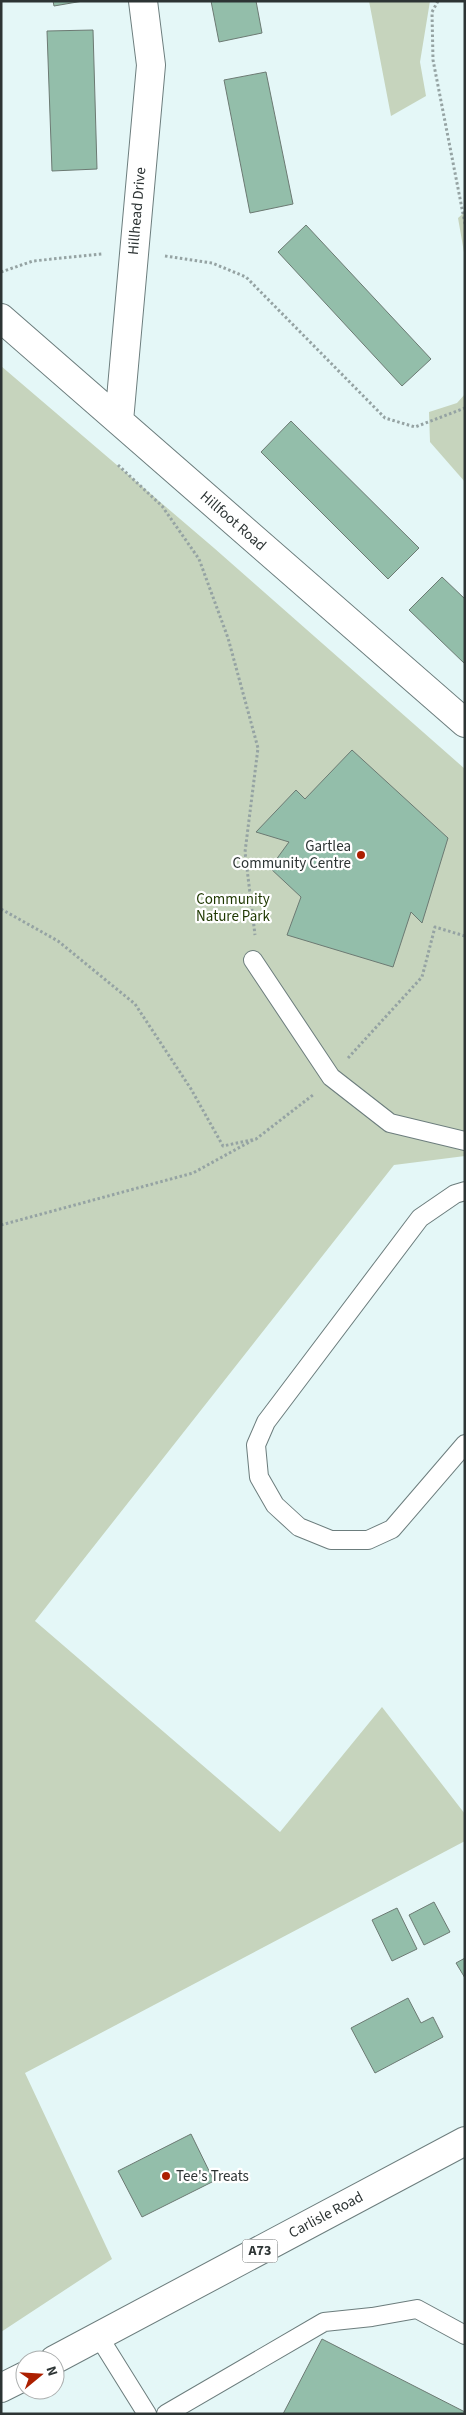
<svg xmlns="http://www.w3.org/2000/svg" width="466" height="2415" font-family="'Source Sans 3',sans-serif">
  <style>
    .green { fill: #c6d4bd }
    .building { fill: #93beaa; stroke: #6c7a73 }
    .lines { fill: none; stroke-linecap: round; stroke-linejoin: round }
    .lane-casing { stroke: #6c7d7d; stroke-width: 20 }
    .street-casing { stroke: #6c7d7d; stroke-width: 30 }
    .primary-casing { stroke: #6c7d7d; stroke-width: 30 }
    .path { stroke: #95a3a3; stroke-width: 3; stroke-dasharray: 2.5 2.5; stroke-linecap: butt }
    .lane { stroke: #fff; stroke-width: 18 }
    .street { stroke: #fff; stroke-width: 28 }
    .primary { stroke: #fff; stroke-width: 28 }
    .poi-dot { fill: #ac1f00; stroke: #fff; stroke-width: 2 }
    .labels { text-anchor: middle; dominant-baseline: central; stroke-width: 4.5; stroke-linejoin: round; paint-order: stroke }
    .shield { fill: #fff; stroke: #6c7171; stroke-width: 1 }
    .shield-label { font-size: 14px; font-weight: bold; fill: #2d3434 }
    .street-label { font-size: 15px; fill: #2d3434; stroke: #fff }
    .poi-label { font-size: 15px; fill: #2d3434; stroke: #fff; text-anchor: end }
    .park-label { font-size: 15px; fill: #1f3801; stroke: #fff }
  </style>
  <rect width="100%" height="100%" fill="#e4f7f7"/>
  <!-- green -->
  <path class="green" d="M369 1H430L420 62 426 96 391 116Z
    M465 212V258L458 218Z
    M1 366 214 548 465 769V1156L394 1165 35 1621 280 1832 382 1707 465 1814V1841L25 2073 112 2259 1 2332Z
    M465 394V482L430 442 429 412 457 403Z"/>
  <!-- building -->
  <path class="building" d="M53 1H83L54 6Z
    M211 1H256L262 33 219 42Z
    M93 30 97 169 52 171 47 31Z
    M266 72 293 204 250 213 224 80Z
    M306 225 431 359 402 386 278 252Z
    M291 421 419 548 388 579 261 452Z
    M442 577 465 599V664L409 610Z
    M352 750 448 838 422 923 411 912 393 967 287 935 301 897 270 868 289 842 256 832 296 790 305 799Z
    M434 1902 450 1932 424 1945 409 1915Z
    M397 1908 417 1949 392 1961 372 1920Z
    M465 1958V1978L456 1963Z
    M408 1998 421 2023 433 2017 443 2037 375 2073 351 2028Z
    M191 2134 214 2181 142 2217 118 2171Z
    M322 2339 465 2412V2414H283Z"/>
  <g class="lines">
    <defs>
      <path id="lane" d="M253 960 331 1077 390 1123 465 1141
        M465 1191 455 1194 420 1218 266 1422 256 1445 259 1477 275 1505 299 1527 331 1540H368L392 1529 465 1444
        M99 2337 147 2414
        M166 2414 324 2322 372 2317 417 2309 465 2335"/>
      <path id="street" d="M1 318 465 723
        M119 421 151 65 143 1"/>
      <path id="primary" d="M54 2360 465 2141
        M1 2388 25 2376"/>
    </defs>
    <!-- lane casing -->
    <use href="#lane" class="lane-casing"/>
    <!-- street casing -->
    <use href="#street" class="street-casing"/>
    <!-- primary casing -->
    <use href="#primary" class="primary-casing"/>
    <!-- path -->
    <path class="path" d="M438 1 432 12 433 60 465 224
      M165 256 212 263 246 277 385 418 415 427 465 408
      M1 272 33 261 102 254
      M118 465 162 506 199 559 228 638 258 748 245 852 255 935
      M1 909 58 941 135 1004 191 1089 223 1146 256 1139 313 1095
      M348 1058 422 977 435 927 465 936
      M1 1225 193 1173 253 1140"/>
    <!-- lane -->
    <use href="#lane" class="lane"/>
    <!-- street -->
    <use href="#street" class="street"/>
    <!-- primary -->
    <use href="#primary" class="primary"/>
  </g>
  <!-- markers -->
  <g class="poi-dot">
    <circle cx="361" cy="855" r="5"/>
    <circle cx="166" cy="2176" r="5"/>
  </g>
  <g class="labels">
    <!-- shield labels -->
    <rect class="shield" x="242.5" y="2239.5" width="35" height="23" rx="4"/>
    <g class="shield-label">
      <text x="260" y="2251">A73</text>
    </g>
    <!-- street labels -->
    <g class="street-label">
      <text transform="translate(137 211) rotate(-85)">Hillhead Drive</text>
      <text transform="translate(233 521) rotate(41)">Hillfoot Road</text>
      <text transform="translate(326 2215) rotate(-28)">Carlisle Road</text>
    </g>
    <!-- poi labels -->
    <g class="poi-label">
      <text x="351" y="846">Gartlea<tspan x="351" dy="17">Community Centre</tspan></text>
      <text x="176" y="2176" text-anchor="start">Tee's Treats</text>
    </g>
    <!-- park labels -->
    <g class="park-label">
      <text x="233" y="899">Community<tspan x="233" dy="17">Nature Park</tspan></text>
    </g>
  </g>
  <!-- border -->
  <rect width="466" height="2415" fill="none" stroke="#2d3434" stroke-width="5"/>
  <!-- north arrow -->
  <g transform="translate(40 2375) rotate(72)"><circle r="24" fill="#ffffff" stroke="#abaeae"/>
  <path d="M0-4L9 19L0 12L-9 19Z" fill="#ac1f00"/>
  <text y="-8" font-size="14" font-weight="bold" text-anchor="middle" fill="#2d3434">N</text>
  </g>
</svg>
